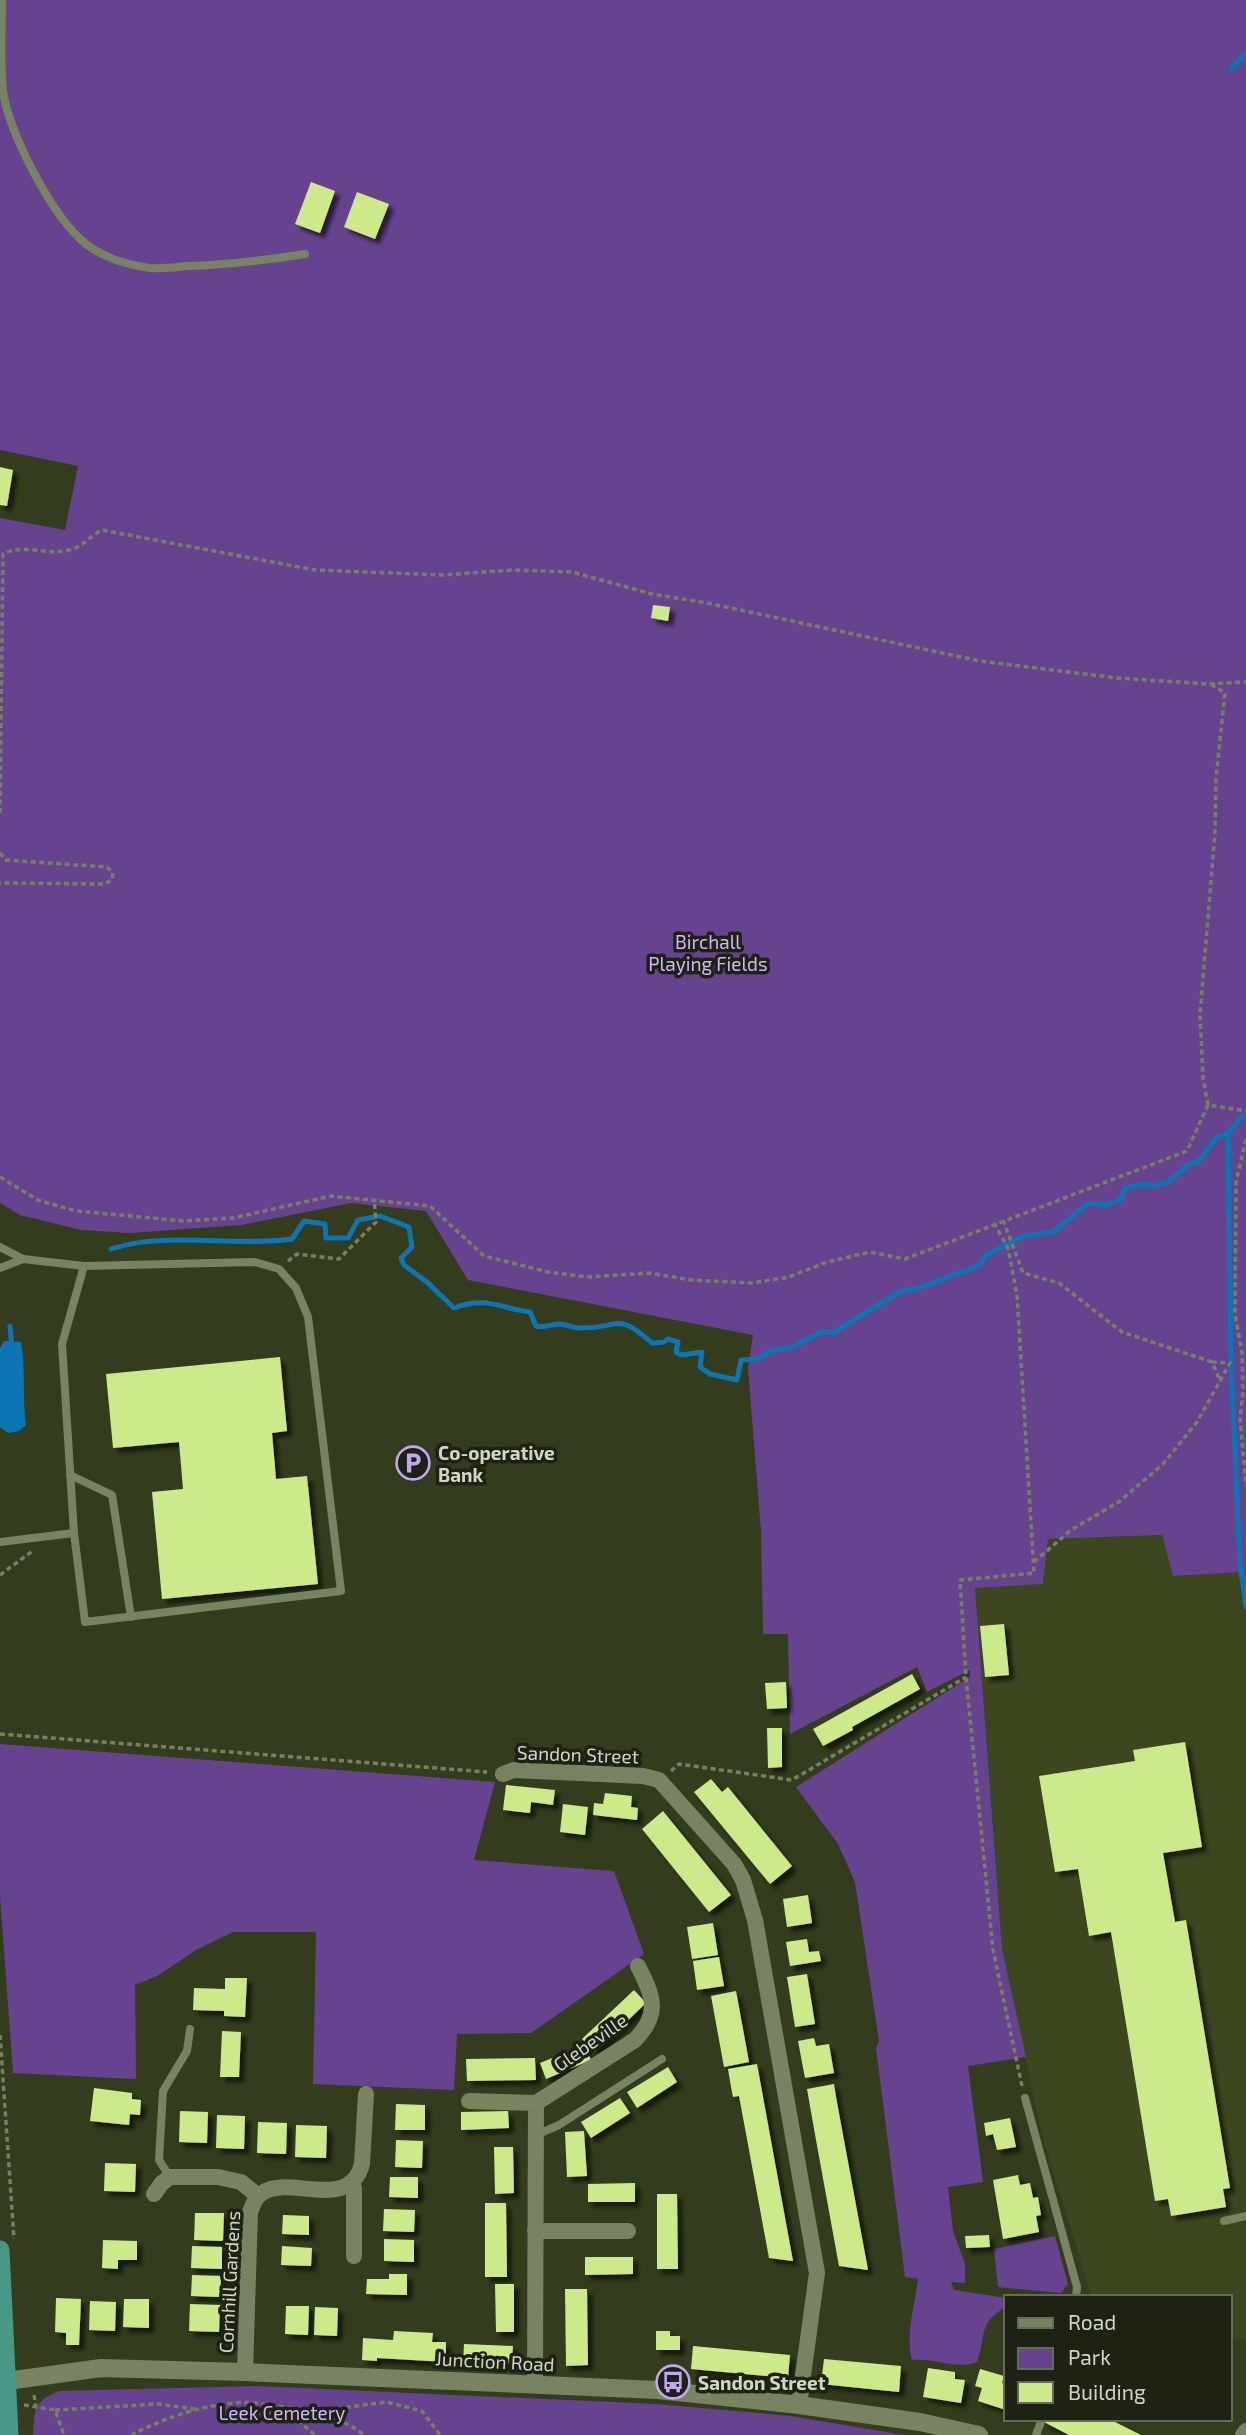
<svg xmlns="http://www.w3.org/2000/svg" width="1246" height="2435" font-family="'Exo 2',sans-serif">
  <style>
    .built { fill: #3c4720 }
    .green { fill: #66438f }
    .water { fill: #0b76b3 }
    .lines { fill: none; stroke-linecap: round; stroke-linejoin: round }
    .stream { stroke: #0b76b3; stroke-width: 5 }
    .building { fill: #ccea89; filter: url(#shadow) }
    .path { stroke: #778065; stroke-width: 3.5; stroke-dasharray: 5 3.5; stroke-linecap: butt }
    .service { stroke: #788461; stroke-width: 8 }
    .minor { stroke: #788461; stroke-width: 16 }
    .tertiary { stroke: #788461; stroke-width: 18 }
    .trunk { stroke: #499786; stroke-width: 19 }
    .labels { text-anchor: middle; dominant-baseline: central; stroke-width: 7; stroke-linejoin: round; paint-order: stroke }
    .park-label { font-size: 19px; fill: #d1b6f8; stroke: #1d2214 }
    .poi-label { font-size: 19px; font-weight: bold; fill: #d0d7c4; stroke: #1d2214; text-anchor: start }
    .street-label { font-size: 19px; fill: #d0d7c4; stroke: #1d2214 }
  </style>
  <defs>
    <filter id="shadow"><feDropShadow dx="5" dy="5" stdDeviation="2" flood-color="#0009"/></filter>
  </defs>
  <rect width="100%" height="100%" fill="#333d1d"/>
  <!-- built -->
  <path class="built" d="M1162 1535 1173 1576 1242 1572 1246 1595V2339L1230 2340V2297H1092L1042 2135 1002 1949 975 1587 1043 1584 1048 1539Z"/>
  <!-- green -->
  <path class="green" d="M0 0H1246V1595L1242 1572 1173 1576 1162 1535 1048 1539 1043 1584 975 1588 1002 1949 1026 2057 968 2066 983 2182 948 2187 953 2231 965 2264V2283L951 2282 954 2290 1006 2298V2307C977 2324 987 2334 977 2362 957 2370 935 2358 912 2360 905 2336 915 2304 918 2279L905 2277 876 2048 879 2041 855 1882 838 1844 796 1787 970 1677V1670L927 1692 917 1667 790 1734 788 1634H763L761 1531 748 1368 753 1335 468 1280 426 1211 351 1203 241 1225 130 1233 81 1230 20 1215 0 1203V518L65 530 78 466 0 450Z
    M0 1744 495 1782 474 1860 614 1871 644 1954 531 2033 457 2034 454 2090 313 2084 316 1932H233L196 1950 157 1976 135 1985 136 2079 13 2073 0 1896Z
    M1055 2236 1068 2284 1061 2293 998 2287 994 2249Z
    M256 2386 656 2404 791 2416 904 2435H33C35 2408 33 2402 59 2391Z"/>
  <!-- water -->
  <path class="water" d="M4 1341 21 1342C26 1370 22 1397 26 1425L19 1431 8 1433 0 1427V1348Z"/>
  <g class="lines">
    <!-- stream -->
    <path class="stream" d="M1231 69 1246 53
      M1228 1133 1231 1361
      M111 1249C164 1231 235 1247 292 1239L304 1221 325 1224 326 1238H348L358 1220 380 1216 409 1227 412 1247 401 1258 404 1265 427 1282 454 1308C487 1296 498 1308 530 1312L536 1326C545 1328 549 1325 558 1324 565 1323 572 1328 580 1328 620 1329 615 1310 652 1343L664 1342 668 1339 678 1342 676 1352 682 1355 702 1352 700 1367 710 1374 737 1380 741 1360 757 1359 770 1351 792 1347 821 1332H834L899 1292 919 1288 980 1265 986 1255 1023 1236 1053 1232 1088 1203 1107 1205 1121 1199 1125 1188 1144 1184 1155 1186 1169 1181 1189 1164 1198 1162 1216 1138 1228 1133 1242 1116
      M10 1326 12 1348
      M1231 1364 1240 1564 1246 1607"/>
  </g>
  <!-- building -->
  <path class="building" d="M311 182 335 191 320 233 295 224Z
    M357 192 389 204 375 239 344 227Z
    M0 467 13 470 7 506 0 505Z
    M653 605 670 607 668 621 651 618Z
    M280 1357 287 1431 272 1433 276 1479 307 1476 318 1584 162 1599 152 1492 183 1489 179 1442 113 1448 106 1374Z
    M1004 1624 1009 1675 985 1677 980 1626Z
    M912 1674 920 1689 852 1727 853 1730 823 1746 813 1729Z
    M786 1682 787 1708 767 1709 765 1683Z
    M767 1728H782V1767L768 1768Z
    M1185 1742 1202 1847 1163 1853 1175 1922 1186 1920 1230 2188 1223 2189 1226 2207 1171 2216 1168 2199 1155 2201 1111 1932 1089 1936 1078 1869 1055 1872 1039 1776 1135 1761 1133 1750Z
    M711 1779 722 1792 728 1787 792 1866 770 1884 694 1792Z
    M506 1785 555 1790 553 1805 531 1802 530 1813 503 1810Z
    M605 1793 632 1796 631 1807 638 1808 637 1820 593 1815 594 1803 603 1804Z
    M563 1804 588 1807 585 1835 560 1832Z
    M663 1811 731 1895 709 1912 642 1829Z
    M808 1895 812 1923 787 1927 783 1899Z
    M713 1923 718 1955 692 1959 687 1927Z
    M807 1939 809 1952 819 1951 821 1961 790 1966 786 1942Z
    M719 1957 724 1986 697 1990 693 1961Z
    M807 1974 815 2024 795 2027 787 1977Z
    M225 1978H247L245 2017 224 2016V2011L193 2010 194 1988 225 1989Z
    M634 1990 646 2003 595 2052 582 2039Z
    M736 1991 749 2062 724 2067 711 1996Z
    M222 2031 241 2032 239 2077H220Z
    M814 2038 816 2046 829 2044 834 2073 805 2078 798 2041Z
    M584 2045 591 2060 546 2079 540 2063Z
    M535 2058 536 2080 467 2081 466 2059Z
    M757 2064 786 2223 793 2261 769 2258 739 2096 733 2097 731 2087 728 2069Z
    M668 2067 677 2082 637 2108 627 2092Z
    M834 2084 836 2097 868 2270 839 2266 816 2140 807 2089Z
    M94 2088 132 2093V2099L141 2100 140 2115 130 2114 129 2125 90 2121Z
    M620 2098 630 2113 591 2138 581 2122Z
    M396 2104 425 2105V2130H395Z
    M180 2111 208 2112 207 2143 179 2142Z
    M508 2111 509 2128 461 2130V2112Z
    M217 2115 245 2116 244 2149 216 2148Z
    M1010 2118 1016 2147 997 2150 993 2134 986 2136 984 2123Z
    M258 2122 287 2123 286 2154 257 2153Z
    M296 2125 327 2126 326 2158 295 2157Z
    M584 2131 587 2176 567 2177 565 2132Z
    M396 2140 423 2141 422 2168 395 2167Z
    M494 2147H513L514 2193 495 2194Z
    M105 2163 136 2164 135 2192 104 2191Z
    M1018 2175 1020 2185 1030 2183 1033 2198 1038 2197 1041 2215 1036 2216 1039 2232 1003 2239 993 2180Z
    M390 2177H418V2198L389 2197Z
    M635 2183V2202H588V2184Z
    M657 2194H677L678 2269H657Z
    M485 2203H506L507 2277H485Z
    M384 2209 415 2210 414 2232 383 2231Z
    M195 2213H224L223 2241 194 2240Z
    M283 2215 309 2216V2235L282 2234Z
    M989 2235 990 2247 966 2248 965 2236Z
    M384 2239 414 2240V2262L384 2261Z
    M103 2240 137 2241V2260H118V2269L102 2268Z
    M192 2246 222 2247V2269L191 2268Z
    M282 2246 312 2248 311 2266 281 2265Z
    M585 2257H633V2274L585 2275Z
    M389 2274H407V2295L366 2294 367 2279H389Z
    M192 2275 221 2276 220 2297 191 2296Z
    M495 2284H514V2332H496Z
    M565 2289H587L588 2365 566 2366Z
    M56 2298 81 2299 79 2345H66V2333L55 2332Z
    M124 2299H149V2328L123 2327Z
    M90 2301 116 2302 115 2331 89 2330Z
    M190 2304 220 2305 219 2332 189 2331Z
    M286 2306H309L308 2335 285 2334Z
    M315 2307 338 2308 337 2336 314 2335Z
    M394 2331 433 2333 432 2342H446V2362L377 2358V2361L362 2360 363 2338 393 2340Z
    M656 2331H670V2336H680V2350H656Z
    M464 2344 513 2346 512 2364 463 2362Z
    M693 2346 790 2355 788 2378 691 2369Z
    M824 2359 901 2366 899 2392 821 2384Z
    M928 2368 955 2372V2379L965 2380 961 2403 923 2397Z
    M980 2369 1004 2376 1002 2383 1006 2385V2410L978 2401 982 2388 975 2386Z
    M1046 2419H1109L1141 2435H1069L1044 2422Z"/>
  <g class="lines">
    <!-- path -->
    <path class="path" d="M0 813 3 554C23 543 48 556 69 550 83 547 90 536 102 530L315 570 443 575 512 570 572 572 652 594 707 603 980 661 1117 678 1210 684 1246 682
      M0 853 6 860 107 867 113 873 112 880 104 884 0 883
      M1208 1105 1203 1078 1200 1014 1215 833 1216 778 1225 693 1212 685
      M1246 1139 1236 1182 1235 1314 1242 1353 1243 1392 1240 1418 1246 1486
      M0 1177 38 1200 76 1211 184 1221 233 1218 331 1196 430 1206 484 1256 548 1272 587 1277 649 1273 691 1280 752 1283 789 1277 827 1262 870 1252 905 1259 1187 1151 1208 1105 1246 1111
      M1003 1220 1023 1273 1059 1283 1122 1332 1212 1362
      M994 1223 1008 1248 1017 1295 1034 1573 960 1580 966 1677 993 1950 1022 2086
      M288 1261 297 1254 339 1259 376 1222 374 1199
      M1034 1562 1071 1530 1120 1501 1163 1464 1197 1422 1230 1363 1212 1362 1220 1380
      M0 1575 34 1550
      M0 1734 487 1772
      M671 1771 679 1764 792 1780 966 1677
      M0 2035 14 2239
      M34 2395 36 2407
      M24 2405 55 2410 64 2435
      M276 2407 294 2417 315 2435
      M55 2410 158 2404 195 2409
      M331 2416 348 2407 387 2402 422 2411 440 2435
      M131 2435C163 2419 198 2406 234 2403 253 2401 275 2406 294 2408 319 2412 344 2419 364 2435"/>
    <!-- service -->
    <path class="service" d="M2 0C2 30 0 62 3 91 8 132 53 218 86 244 104 258 128 265 150 268 162 269 176 267 188 266 227 265 266 260 305 254
      M0 1247 23 1259 84 1266 62 1344 74 1533 85 1622 341 1591 308 1317 296 1288 279 1269 255 1262 84 1266
      M0 1268 23 1259
      M70 1475 112 1495 131 1617
      M0 1542 74 1533
      M1025 2098 1077 2287 1076 2297
      M536 2135 559 2125 662 2059
      M170 2177 159 2160 163 2091 187 2051 190 2029
      M1224 2221 1246 2216
      M1036 2435 1042 2419"/>
    <!-- minor -->
    <path class="minor" d="M503 1774 514 1770 643 1776 659 1780 734 1864 743 1880 755 1920 817 2273 799 2405
      M469 2101 536 2103 635 2040C661 2013 653 1996 638 1966
      M351 2183 354 2188V2256
      M154 2194 162 2183 170 2177H218L241 2182 258 2196
      M535 2231H628
      M245 2372 250 2212C253 2205 255 2197 262 2193 289 2174 349 2213 362 2164L366 2094
      M535 2383 536 2103
      M1243 2435 1246 2431"/>
    <!-- tertiary -->
    <path class="tertiary" d="M7 2381 101 2368 245 2372 658 2390 799 2405 920 2422 979 2435"/>
    <!-- trunk -->
    <path class="trunk" d="M0 2250 9 2435"/>
  </g>
  <!-- icons -->
  <defs>
    <symbol id="parking-ring" viewBox="-11 -11 22 22"><circle r="9.5" fill="#1d2214" stroke="#c5a7f1" stroke-width="1.5"/><path d="M-3.5-5.5H1a3.5 3.5 0 0 1 0 7H-1V5.5H-3.5ZM-1-3.4V-.6H.8a1.4 1.4 0 0 0 0-2.8Z" fill="#c5a7f1"/></symbol>
    <symbol id="bus-ring" viewBox="-11 -11 22 22"><circle r="9.5" fill="#1d2214" stroke="#c5a7f1" stroke-width="1.5"/><path d="M-5-6H5V4H4V6H2V4H-2V6H-4V4H-5ZM-3.5-4V0h7V-4ZM-3.5 1.2v1.5H-2V1.2ZM2 1.2v1.5H3.5V1.2Z" fill="#c5a7f1"/></symbol>
  </defs>
  <g fill-rule="evenodd">
    <use href="#parking-ring" x="394" y="1444" width="38" height="38"/>
    <use href="#bus-ring" x="654" y="2363" width="38" height="38"/>
  </g>
  <g class="labels">
    <!-- park labels -->
    <g class="park-label">
      <text x="708" y="941">Birchall<tspan x="708" dy="22">Playing Fields</tspan></text>
      <text x="282" y="2412">Leek Cemetery</text>
    </g>
    <!-- poi labels -->
    <g class="poi-label">
      <text x="438" y="1452">Co-operative<tspan x="438" dy="22">Bank</tspan></text>
      <text x="698" y="2382">Sandon Street</text>
    </g>
    <!-- street labels -->
    <g class="street-label">
      <text transform="translate(578 1754) rotate(2)">Sandon Street</text>
      <text transform="translate(590 2042) rotate(-35)">Glebeville</text>
      <text transform="translate(229 2282) rotate(-87)">Cornhill Gardens</text>
      <text transform="translate(495 2361) rotate(3)">Junction Road</text>
    </g>
  </g>
  <!-- legend -->
  <rect x="1004" y="2295" width="228" height="126" fill="#1d2214" stroke="#656a5a" stroke-width="2"/>
  <rect x="1018" y="2318" width="35" height="10" fill="#788461" stroke="#656a5a" stroke-width="2"/>
  <text x="1068" y="2330" font-size="21" fill="#d0d7c4">Road</text>
  <rect x="1018" y="2348" width="35" height="21" fill="#66438f" stroke="#656a5a" stroke-width="2"/>
  <text x="1068" y="2365" font-size="21" fill="#d0d7c4">Park</text>
  <rect x="1018" y="2382" width="35" height="21" fill="#ccea89" stroke="#656a5a" stroke-width="2"/>
  <text x="1068" y="2400" font-size="21" fill="#d0d7c4">Building</text>
</svg>
